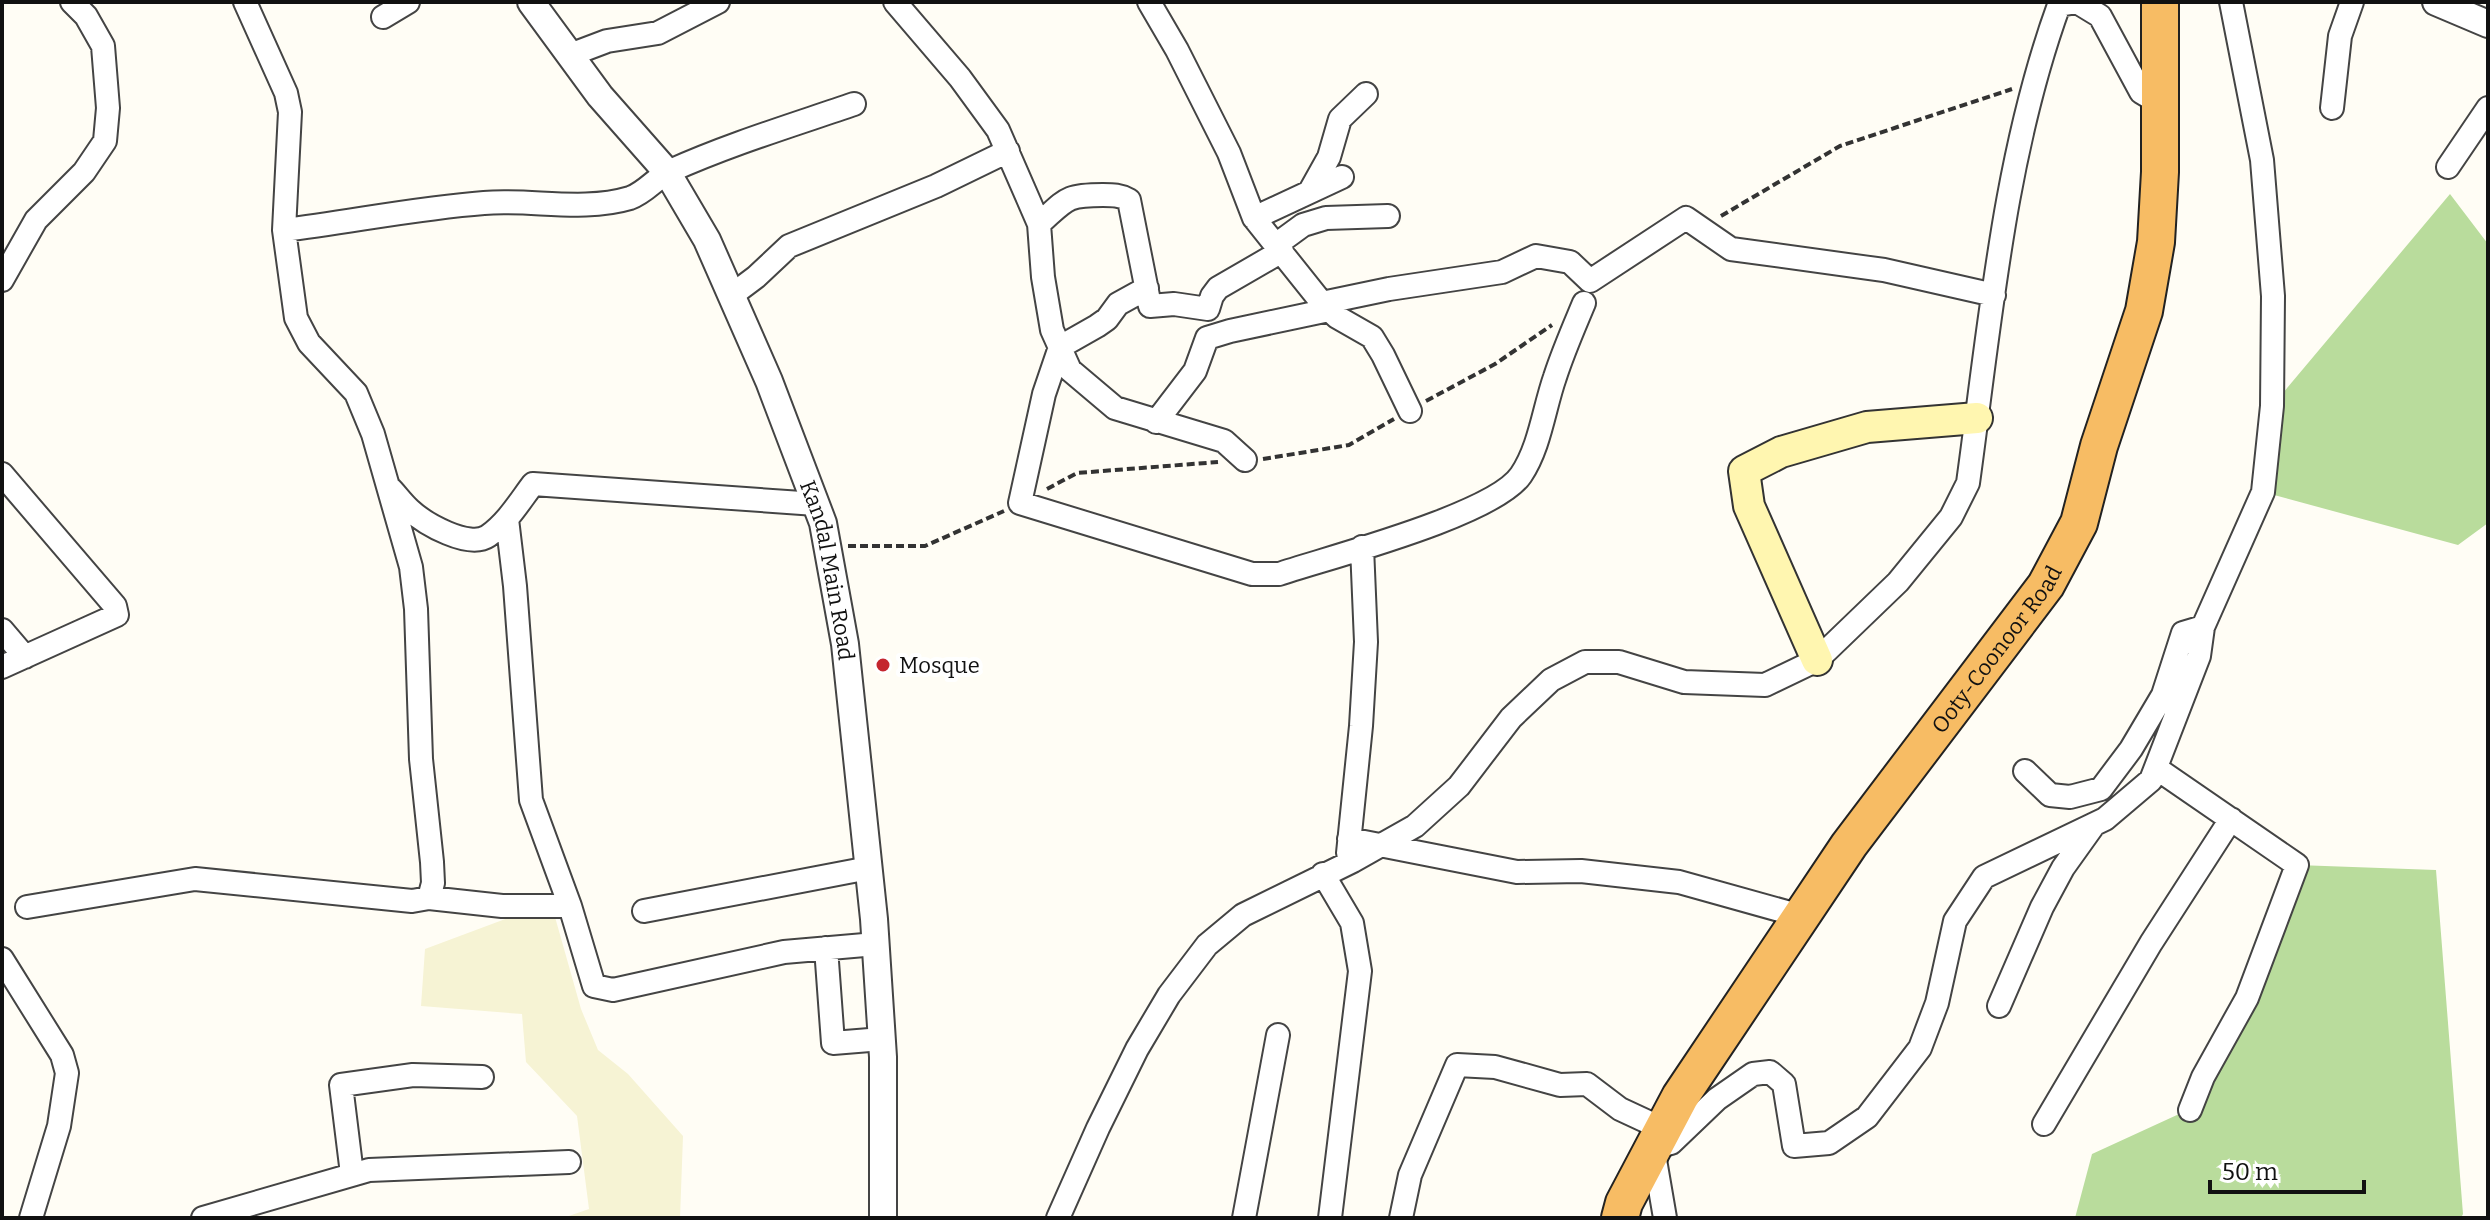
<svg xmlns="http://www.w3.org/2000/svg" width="2490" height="1220" font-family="Bitter,serif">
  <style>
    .farmland { fill: #f6f3d4 }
    .forest { fill: #b9dc9c }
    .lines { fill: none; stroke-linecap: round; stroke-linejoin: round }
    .minor-casing { stroke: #444; stroke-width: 26 }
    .tertiary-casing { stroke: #444; stroke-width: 30 }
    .secondary-casing { stroke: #333; stroke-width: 34 }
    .trunk-casing { stroke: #222; stroke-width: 40 }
    .path { stroke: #333; stroke-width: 4; stroke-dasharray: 8 4; stroke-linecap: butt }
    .minor { stroke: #fff; stroke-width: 22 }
    .tertiary { stroke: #fff; stroke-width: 26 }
    .secondary { stroke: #fff6b0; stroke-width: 30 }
    .trunk { stroke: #f7bc64; stroke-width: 36 }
    .poi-dot { fill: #c4262e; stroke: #fff; stroke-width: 3 }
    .labels { text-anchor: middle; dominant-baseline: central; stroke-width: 8; stroke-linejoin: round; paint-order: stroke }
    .street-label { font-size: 22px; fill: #111; stroke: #fff }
    .poi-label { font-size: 22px; fill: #111; stroke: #fff; text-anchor: start }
  </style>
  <rect width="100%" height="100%" fill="#fffdf5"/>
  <!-- farmland -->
  <path class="farmland" d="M529 910 555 917 581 1009 598 1050 628 1074 683 1136 680 1218H563L589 1209 577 1116 526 1062 522 1014 421 1006 425 949Z"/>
  <!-- forest -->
  <path class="forest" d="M2450 194 2488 244V523L2458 545 2263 492 2272 406Z
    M2297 865 2436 870 2463 1214 2461 1218H2075L2092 1154 2190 1109Z"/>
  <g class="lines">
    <defs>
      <path id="minor" d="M895 2 960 78 998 130 1039 224 1043 277 1052 330 1070 370 1115 408 1224 441 1245 460
        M1149 2 1177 50 1229 153 1254 218 1322 303 1337 317 1372 337 1383 355 1410 411
        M383 17 408 2
        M570 55 607 41 658 33 718 2
        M2332 108 2340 36 2352 2
        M2448 167 2488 108
        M1310 191 1329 157 1340 119 1366 94
        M1254 218 1342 177
        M1039 224C1067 199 1065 195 1103 195 1113 195 1120 195 1129 200L1150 306 1174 304 1208 309 1212 296 1218 288 1282 251
        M284 230C350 222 417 208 484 203 532 199 583 212 630 198 645 193 656 178 670 171 730 144 793 125 854 104
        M1277 244 1303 225 1326 218 1388 216
        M2 280 36 220 84 172 105 141 108 108 103 46 86 16 72 2
        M1147 288 1118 304 1107 319 1097 326 1060 347 1044 394 1020 503 1252 574H1279C1330 557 1494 515 1521 475 1540 447 1544 408 1555 377 1563 352 1574 327 1584 303
        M732 295 756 277 789 246 936 186 1008 151
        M1322 303 1389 289 1502 272 1536 256 1570 262 1590 281 1686 218 1731 249 1884 270 1994 295
        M1156 422 1195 371 1207 338 1230 331 1329 310
        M2 474 115 606 117 615 2 667
        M389 487C396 494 402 503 410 510 425 524 469 549 488 536 507 523 520 501 533 484L816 504
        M507 519 515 586 531 800 570 906
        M2203 627 2263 492 2272 406 2273 296 2262 160 2231 2
        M2 630 25 657
        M2156 768 2297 865 2247 998 2203 1077 2190 1110
        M1349 839 1517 872 1581 871 1679 882 1801 916
        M1348 853 1361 726 1366 642 1362 547
        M1323 874 1352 923 1360 971 1330 1218
        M429 898 502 906H570L594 986 613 990 784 952 876 944
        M27 907 195 879 412 901 429 898 433 883 432 862 421 759 416 609 411 567 373 434 356 393 309 343 296 318 284 230 290 112 286 93 245 2
        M644 911 869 868
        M826 948 833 1043 882 1039
        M2 959 62 1055 67 1073 59 1126 31 1218
        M1999 1006 2042 907 2063 868 2093 826
        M2044 1124 2151 943 2231 819
        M352 1174 341 1085 413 1075 482 1077
        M203 1218 369 1170 569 1162
        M1058 1218 1098 1128 1137 1049 1169 995 1207 945 1243 915 1353 861 1415 826 1459 786 1511 718 1551 680 1585 662H1619L1684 682 1765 685 1817 660 1898 582 1951 517 1968 483C1990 324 2004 156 2059 5L2077 2 2100 16 2141 92 2161 104
        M1244 1218 1278 1035
        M1401 1218 1410 1175 1457 1065 1495 1067 1560 1085 1587 1084 1620 1109 1663 1129
        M1665 1218 1653 1148 1671 1143 1717 1099 1753 1074 1770 1072 1784 1084 1794 1146 1829 1143 1867 1117 1920 1048 1937 1003 1955 921 1984 877 2105 819 2151 780 2199 656 2203 627 2183 633 2163 695 2131 749 2101 789 2070 797 2050 795 2025 771"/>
      <g id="tertiary">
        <path id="s1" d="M531 2 600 96 667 172 707 240 769 381 823 523 845 644 874 919 883 1057V1218"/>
        <path d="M2436 2 2488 24"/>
      </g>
      <path id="secondary" d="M1817 660 1749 506 1744 471 1781 452 1867 427 1977 418"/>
      <g id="trunk">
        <path id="s2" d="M1620 1218 1624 1203 1680 1097 1849 845 2046 585 2079 523 2099 446 2144 311 2156 242 2160 172V2"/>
      </g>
    </defs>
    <!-- minor casing -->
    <use href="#minor" class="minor-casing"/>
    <!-- tertiary casing -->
    <use href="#tertiary" class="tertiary-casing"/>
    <!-- secondary casing -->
    <use href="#secondary" class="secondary-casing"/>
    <!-- trunk casing -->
    <use href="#trunk" class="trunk-casing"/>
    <!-- path -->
    <path class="path" d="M1721 216 1840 146 2012 89
      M1426 401 1495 364 1552 325
      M1263 459 1349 445 1394 419
      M1047 489 1077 473 1218 462
      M848 546H925L1004 511"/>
    <!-- minor -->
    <use href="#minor" class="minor"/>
    <!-- tertiary -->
    <use href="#tertiary" class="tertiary"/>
    <!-- secondary -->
    <use href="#secondary" class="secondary"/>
    <!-- trunk -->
    <use href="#trunk" class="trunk"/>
  </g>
  <!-- markers -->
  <circle class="poi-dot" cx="883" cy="665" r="8"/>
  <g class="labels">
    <!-- street labels -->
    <g class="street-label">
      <text stroke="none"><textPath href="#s1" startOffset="650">Kandal Main Road</textPath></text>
      <text stroke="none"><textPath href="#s2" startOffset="684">Ooty-Coonoor Road</textPath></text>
    </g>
    <!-- poi labels -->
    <g class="poi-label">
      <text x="899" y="665">Mosque</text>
    </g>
  </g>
  <!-- border -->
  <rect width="2490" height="1220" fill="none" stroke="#111111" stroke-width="8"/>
  <!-- scale -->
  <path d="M2210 1180v12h154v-12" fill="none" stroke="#111111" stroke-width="4"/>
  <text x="2222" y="1180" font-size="24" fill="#111111" stroke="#ffffff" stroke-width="6" paint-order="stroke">50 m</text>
</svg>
